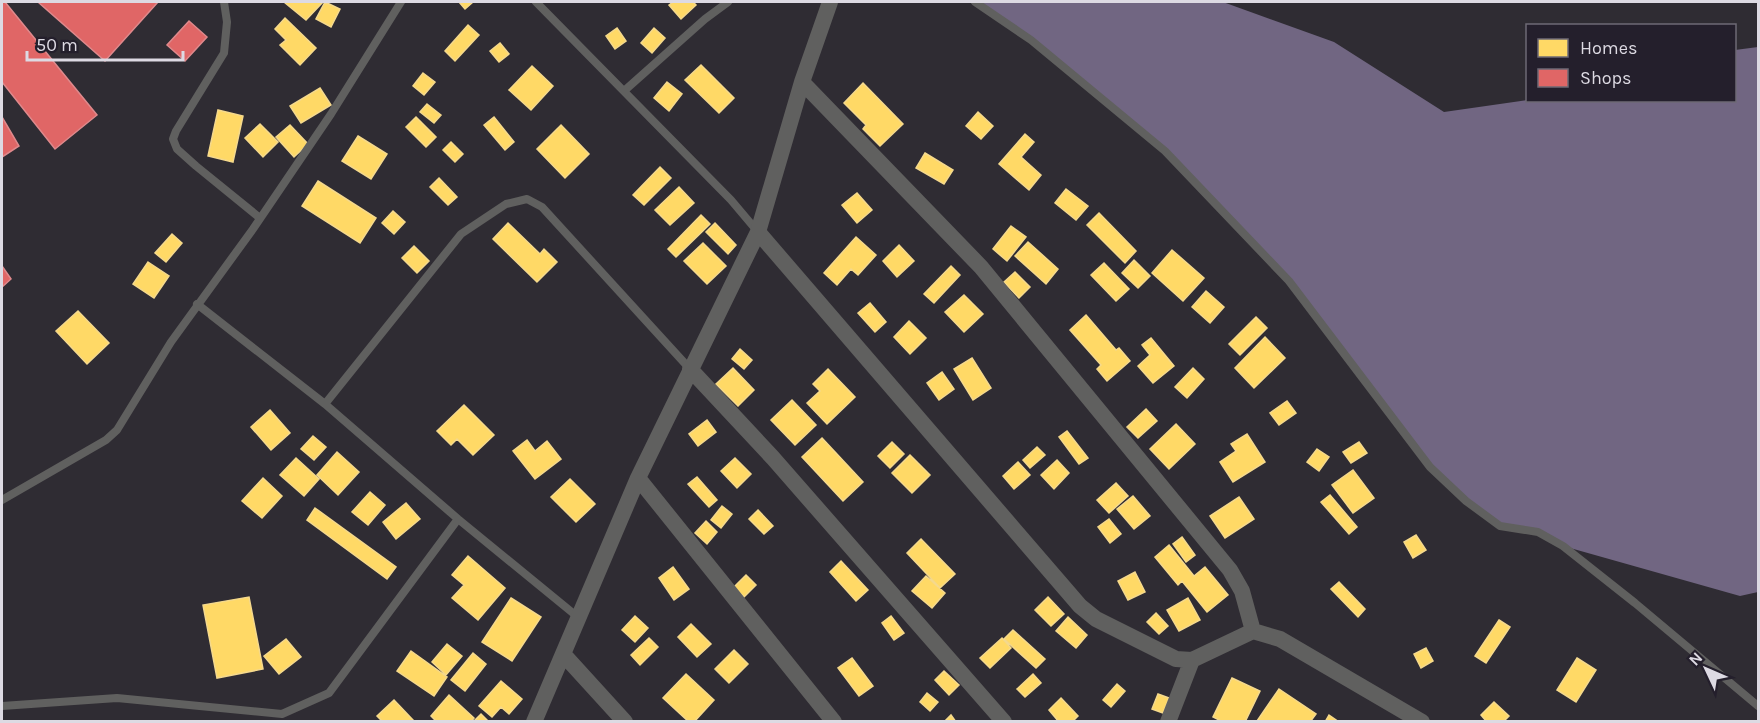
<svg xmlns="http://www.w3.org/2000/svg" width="1760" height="723" font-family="Karla,sans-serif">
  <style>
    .water { fill: #716682 }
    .homes { fill: #ffd966; stroke: #f5d98c; stroke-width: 1.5 }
    .shops { fill: #e06666; stroke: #df898c; stroke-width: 1.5 }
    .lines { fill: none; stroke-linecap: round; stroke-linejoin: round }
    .service { stroke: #60605f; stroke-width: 8 }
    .minor { stroke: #60605f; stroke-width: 16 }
  </style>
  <rect width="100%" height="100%" fill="#2f2c33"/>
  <!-- water -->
  <path class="water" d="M975 2H1223L1334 42 1444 112 1527 100H1734L1735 50 1758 47V592L1740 596 1563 546 1538 532 1500 526 1430 467 1289 281 1165 151 1031 40Z"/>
  <!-- homes -->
  <path class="homes" d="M284 2H323L306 20Z
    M325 2 340 9 331 27 316 19Z
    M459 2H473L465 9Z
    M673 2H693L696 5 681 19 669 5Z
    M285 18 316 48 300 65 280 45 286 40 275 29Z
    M468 25 479 35 455 61 445 51Z
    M617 28 626 41 615 49 606 36Z
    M654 28 665 38 652 53 641 43Z
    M500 43 509 54 499 62 490 51Z
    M701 65 734 98 719 113 685 80Z
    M532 66 553 86 531 110 509 90Z
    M423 73 435 82 424 95 413 86Z
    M667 82 682 94 669 111 654 98Z
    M863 83 903 124 880 146 863 129 866 125 844 103Z
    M320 88 331 105 301 123 290 106Z
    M427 104 441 115 434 123 420 112Z
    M218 110 243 116 233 162 208 156Z
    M978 112 993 126 981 139 966 126Z
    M416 117 436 137 426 147 406 127Z
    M494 117 514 142 505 150 484 125Z
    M260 124 278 142 263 157 245 138Z
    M290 125 308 144 294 157 276 137Z
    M561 125 589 154 565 178 537 149Z
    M1025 134 1034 142 1021 157 1041 175 1029 190 999 164Z
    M358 136 387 154 371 179 342 161Z
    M451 142 463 154 455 162 443 150Z
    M925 153 953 170 944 184 916 168Z
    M660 167 671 178 644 205 633 195Z
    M439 178 457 197 448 205 430 187Z
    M318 181 376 218 360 243 302 206Z
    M679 187 694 203 670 225 655 210Z
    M1066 189 1088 206 1076 220 1055 203Z
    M857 193 872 210 857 223 842 205Z
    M393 211 405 222 394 234 382 223Z
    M1099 213 1136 251 1125 263 1087 225Z
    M701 215 710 224 676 257 668 249Z
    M508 223 540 254 544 249 557 262 537 282 493 239Z
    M715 223 736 245 728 254 706 232Z
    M1011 226 1026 237 1007 261 993 249Z
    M172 234 182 243 166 262 155 253Z
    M856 237 876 255 858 275 851 269 837 285 824 273Z
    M1028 242 1058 269 1046 284 1015 256Z
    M703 243 726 266 707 284 684 261Z
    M899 245 914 261 897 277 883 261Z
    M414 246 429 261 417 273 402 258Z
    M1172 250 1204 278 1183 301 1152 273Z
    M1134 260 1150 276 1138 288 1122 273Z
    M148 262 169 276 154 298 133 284Z
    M1104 263 1129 289 1116 301 1091 275Z
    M951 266 960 275 934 303 924 294Z
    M1015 272 1030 287 1019 298 1004 282Z
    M1206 291 1224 307 1210 323 1192 307Z
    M964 295 983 314 964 332 945 312Z
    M870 303 886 322 875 332 858 313Z
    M78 311 109 343 87 364 56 331Z
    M1086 315 1116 350 1119 348 1130 361 1107 381 1097 369 1101 365 1070 330Z
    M1256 317 1267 328 1240 355 1229 344Z
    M909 321 926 338 910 354 894 337Z
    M1265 337 1285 358 1254 388 1235 368Z
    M1151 338 1174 366 1153 383 1138 366 1150 355 1142 345Z
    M740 349 752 360 744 369 732 359Z
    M972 358 991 388 973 400 954 369Z
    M733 368 754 390 738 406 716 384Z
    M1193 368 1204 379 1187 398 1175 387Z
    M828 369 855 397 827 424 807 403 820 391 813 384Z
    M942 372 954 389 939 400 927 383Z
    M792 400 816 425 795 445 771 420Z
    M1287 401 1296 413 1279 425 1270 413Z
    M464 405 494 435 473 455 457 439 451 445 437 431Z
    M1146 409 1157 421 1138 438 1127 427Z
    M270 410 290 433 271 450 251 427Z
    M707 420 716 432 698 446 689 434Z
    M1176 424 1195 444 1169 469 1150 449Z
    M1067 431 1088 458 1079 464 1059 437Z
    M1247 434 1265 462 1233 482 1220 462 1236 451 1231 444Z
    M313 436 326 447 314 460 301 449Z
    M822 438 863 482 843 501 802 457Z
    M527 440 535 451 547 441 561 459 535 479 513 451Z
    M892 442 904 454 890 468 878 456Z
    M1359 442 1367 453 1351 463 1343 452Z
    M1037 447 1045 455 1030 468 1023 460Z
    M1317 449 1329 457 1319 471 1307 462Z
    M337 452 359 472 338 495 317 475Z
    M910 455 930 475 912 493 892 473Z
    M296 458 319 479 304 496 280 475Z
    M735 458 751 474 737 488 721 471Z
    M1057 460 1069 473 1054 489 1041 475Z
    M1018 462 1030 475 1014 489 1003 476Z
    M1353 470 1374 498 1353 513 1332 485Z
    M697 477 717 500 709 507 688 484Z
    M263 478 282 496 262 518 242 501Z
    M570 479 595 504 576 522 551 497Z
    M1116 483 1128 496 1109 513 1097 500Z
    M370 492 385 505 368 525 352 512Z
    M1330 495 1357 527 1349 534 1321 502Z
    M1133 496 1150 516 1134 529 1117 509Z
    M1239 497 1254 519 1225 538 1210 516Z
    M406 503 420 519 396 539 383 522Z
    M722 506 732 514 721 528 711 520Z
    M315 508 396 567 387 579 307 520Z
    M758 510 773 526 764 534 749 519Z
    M1109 519 1121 534 1110 543 1098 527Z
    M706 521 717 532 707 544 695 533Z
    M1416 535 1426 550 1413 558 1404 542Z
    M1182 537 1195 555 1186 562 1173 544Z
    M921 539 955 574 940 588 907 553Z
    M1169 545 1194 576 1205 567 1228 595 1207 612 1182 581 1178 585 1155 557Z
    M468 556 505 588 478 620 452 598 464 585 452 575Z
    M841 561 868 590 856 601 830 572Z
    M673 567 689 589 674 600 659 578Z
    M1135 572 1145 592 1128 600 1118 581Z
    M746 575 756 585 744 597 734 587Z
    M926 576 945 593 932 608 912 591Z
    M1339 582 1365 609 1358 617 1331 589Z
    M249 597 263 669 217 678 203 605Z
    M1048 597 1064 614 1051 626 1035 610Z
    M511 598 541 617 512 661 482 642Z
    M1188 598 1200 620 1179 631 1167 610Z
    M1156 613 1168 626 1159 634 1147 622Z
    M635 616 648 628 635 642 622 630Z
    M891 616 904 633 894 640 882 623Z
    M1068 617 1087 635 1076 648 1056 631Z
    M1499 620 1510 627 1486 663 1475 656Z
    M691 624 711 644 697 657 678 637Z
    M1013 630 1045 659 1036 668 1004 639Z
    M649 638 658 647 640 665 631 655Z
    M1002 638 1011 648 990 668 980 658Z
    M286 639 301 657 279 674 264 656Z
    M447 644 462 656 446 675 432 662Z
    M1426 648 1433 661 1421 668 1414 654Z
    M734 650 748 664 729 683 715 669Z
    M411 651 447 677 434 696 397 671Z
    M473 653 486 664 465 691 451 680Z
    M852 658 873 686 859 696 838 668Z
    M1577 658 1596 670 1576 702 1557 690Z
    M944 671 959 685 949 695 935 680Z
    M686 674 714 700 694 722H689L663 698Z
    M1033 674 1041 683 1025 697 1017 689Z
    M1232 678 1260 691 1245 722H1223L1213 717Z
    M501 681 522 699 509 714 501 707 492 717 479 706Z
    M1117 684 1125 691 1111 707 1103 700Z
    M1279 689 1316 714 1310 722 1257 721Z
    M927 693 938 702 930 711 920 702Z
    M1158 694 1169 698 1163 713 1152 709Z
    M449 695 474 718 471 722H437L431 716Z
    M1061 698 1078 716 1072 722H1059L1049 710Z
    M394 700 413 720 411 722H383L377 716Z
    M1494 702 1509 716 1503 722H1487L1481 715Z
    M481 714 489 722H473Z
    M951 715 956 722H944Z
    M1329 715 1339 722H1325Z"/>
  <!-- shops -->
  <path class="shops" d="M2 2H5L97 115 55 149 2 82Z
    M38 2H158L105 61Z
    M189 21 207 37 185 61 167 45Z
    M2 117 19 146 2 157Z
    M2 266 11 279 2 287Z"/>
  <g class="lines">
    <!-- service -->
    <path class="service" d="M224 2 227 22 224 53 176 131 173 139 177 149 196 166 260 218
      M536 2 731 200 758 232
      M975 2 1031 40 1165 151 1289 281 1430 467 1466 501 1500 526 1538 532 1563 546 1635 603 1758 706
      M624 91 705 19 728 2
      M197 304 325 404 458 519 579 618
      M325 404 461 234 506 204 527 199 542 207 690 369
      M2 500 106 440 117 430 171 342 253 229 331 114 401 2
      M2 706 117 698 282 714 329 693 458 519"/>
    <!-- minor -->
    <path class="minor" d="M802 82 981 267 1230 570 1242 591 1253 631
      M758 232 1080 606 1096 619 1176 659 1192 660 1253 631 1280 639 1422 722
      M690 369 773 458 1004 722
      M638 478 834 722
      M564 655 625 722
      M534 722 638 478 758 232 802 82 830 2
      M1168 722 1192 660"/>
  </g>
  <!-- border -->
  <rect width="1760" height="723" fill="none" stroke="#dddae3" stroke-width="6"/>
  <!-- legend -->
  <rect x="1526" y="24" width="210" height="78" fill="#241f2c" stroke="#6e6a75" stroke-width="1.5"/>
  <rect x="1538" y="39" width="30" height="18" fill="#ffd966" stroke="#6e6a75" stroke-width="1.5"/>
  <text x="1580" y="54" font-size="18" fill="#dddae3">Homes</text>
  <rect x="1538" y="69" width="30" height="18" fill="#e06666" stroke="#6e6a75" stroke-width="1.5"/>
  <text x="1580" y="84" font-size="18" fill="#dddae3">Shops</text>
  <!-- north arrow -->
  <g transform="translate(1706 669) rotate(314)" stroke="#241f2c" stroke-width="4.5" paint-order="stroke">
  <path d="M0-4.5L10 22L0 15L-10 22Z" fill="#dddae3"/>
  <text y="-9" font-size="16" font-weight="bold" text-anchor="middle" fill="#dddae3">N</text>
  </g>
  <!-- scale -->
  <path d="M27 51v9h156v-9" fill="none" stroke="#dddae3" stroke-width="3"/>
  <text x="36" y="51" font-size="18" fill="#dddae3" stroke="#241f2c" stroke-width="4.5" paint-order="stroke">50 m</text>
</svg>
